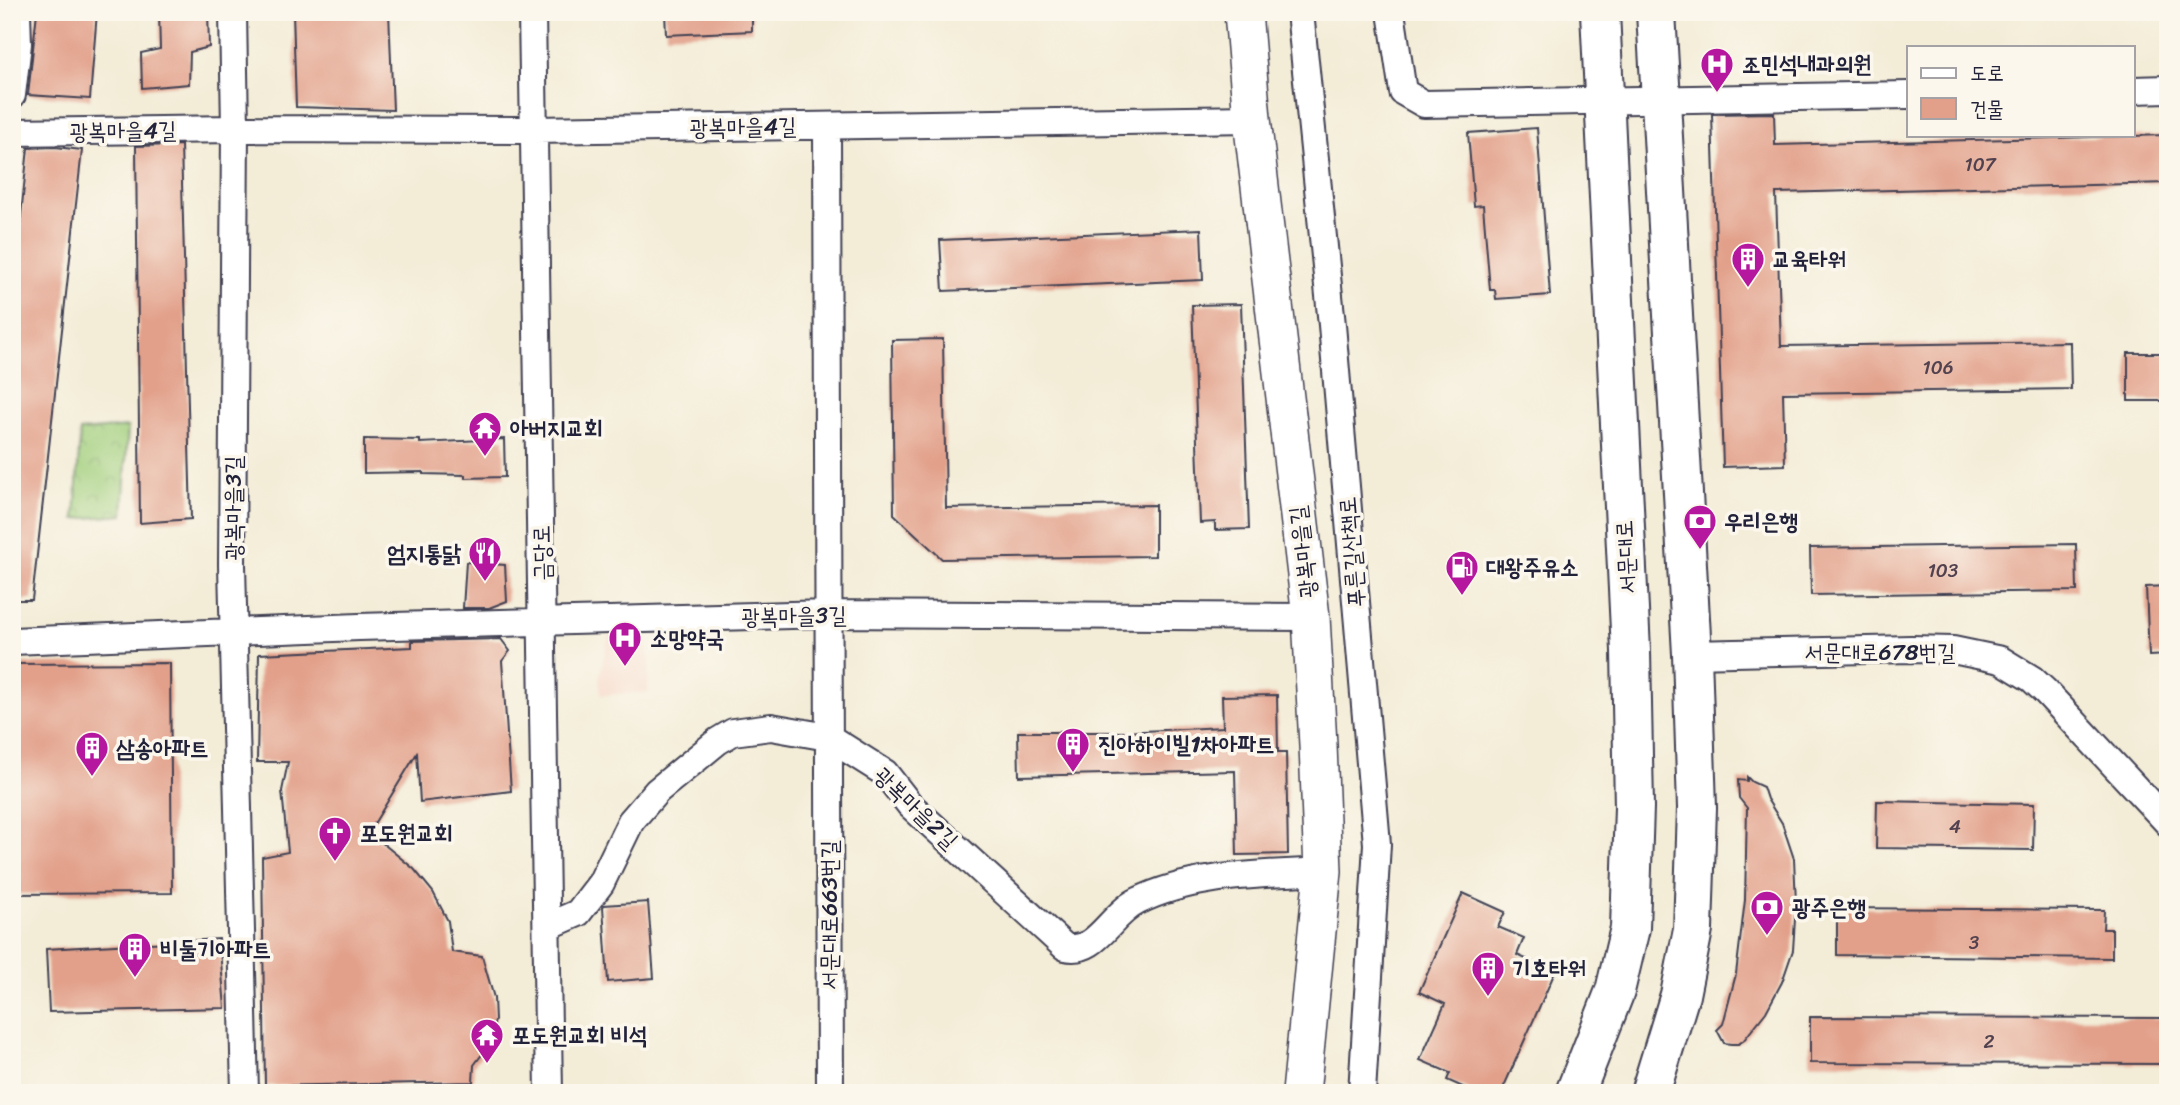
<svg xmlns="http://www.w3.org/2000/svg" width="2180" height="1105" font-family="Sriracha,'Poor Story',sans-serif">
  <style>
    .built { fill: #f6d2c3 }
    .park { fill: url(#park-crowns); stroke: #62785c; stroke-width: 2 }
    .building { fill: #e2a08a }
    .lines { fill: none; stroke-linecap: round; stroke-linejoin: round }
    .street-casing { stroke: #414052; stroke-width: 30 }
    .secondary-casing { stroke: #414052; stroke-width: 40 }
    .primary-casing { stroke: #414052; stroke-width: 42 }
    .street { stroke: #fff; stroke-width: 26 }
    .secondary { stroke: #fff; stroke-width: 37 }
    .primary { stroke: #fff; stroke-width: 38 }
    .labels { text-anchor: middle; dominant-baseline: central; stroke-width: 7; stroke-linejoin: round; paint-order: stroke }
    .number-label { font-size: 19px; fill: #52424f }
    .poi-label { font-size: 23px; font-weight: bold; fill: #22223b; stroke: #fbf7ec; text-anchor: start }
    .street-label { font-size: 23px; fill: #22223b; stroke: #fbf7ec }
  </style>
  <defs>
    <pattern id="park-crowns" width="20" height="18" patternUnits="userSpaceOnUse" patternTransform="scale(1.75)"><rect width="20" height="18" fill="#a1cf7d"/><path d="M2 6a3 3 0 1 1 6 0M12 15a3 3 0 1 1 6 0" fill="none" stroke="#8ab16d"/></pattern>
  </defs>
  <rect width="100%" height="100%" fill="#fbf7ec"/>
  <filter id="ink" filterUnits="userSpaceOnUse"><feTurbulence type="fractalNoise" baseFrequency=".0143" numOctaves="2"/><feDisplacementMap in="SourceGraphic" scale="14" xChannelSelector="R" yChannelSelector="G"/><feConvolveMatrix kernelMatrix="1 2 1 2 8 2 1 2 1" color-interpolation-filters="sRGB"/></filter>
  <filter id="wash" filterUnits="userSpaceOnUse"><feTurbulence type="fractalNoise" baseFrequency=".00686" numOctaves="4" result="noise"/><feDisplacementMap in="SourceGraphic" scale="28" xChannelSelector="R" yChannelSelector="G"/><feGaussianBlur stdDeviation="1.57" result="paint"/><feColorMatrix in="noise" values="0 0 0 0 0 0 0 0 0 0 0 0 0 0 0 0 0 1.4 0 .05"/><feComposite in="paint" operator="in"/></filter>
  <g filter="url(#wash)">
    <rect width="100%" height="100%" fill="#f3ecd7"/>
    <!-- built -->
    <path class="built" d="M611 627 641 628 649 657 648 692 601 695 599 679Z"/>
    <!-- park -->
    <path class="park" d="M128 427 123 515 75 519 80 431Z"/>
    <g id="blocks">
      <!-- building -->
      <path class="building" d="M37 12H97L90 99 28 95Z
        M159 12H208L209 47 190 52 189 84 142 88 141 53 160 49Z
        M293 12H389L393 110 296 107Z
        M665 12H752V31L666 35Z
        M1774 113 1775 145 2168 135V183L1776 193 1781 346 2070 342 2071 389 1783 393 1785 465 1723 467 1712 114Z
        M1537 128 1550 295 1496 299 1495 290H1490L1483 205 1474 206 1468 133Z
        M181 145 191 519 140 523 136 146Z
        M55 147 82 150 32 600H12V302L28 148Z
        M1201 229 1203 280 943 291 940 240Z
        M1241 304 1249 529 1215 530V522L1200 523 1192 305Z
        M943 339 946 508 1155 505V556L942 559 894 514 892 340Z
        M2128 353H2168V401H2128Z
        M364 439 420 440V443L504 439 505 477 465 478V475L423 474V472L364 473Z
        M2076 544 2077 591 1811 595 1810 548Z
        M466 562 505 565 507 601 489 608H463Z
        M2168 586V655L2149 656 2146 587Z
        M501 639 510 651 502 661 511 791 420 802 417 753 369 832 414 869 433 892 448 921 452 952 482 956 494 998 495 1020 489 1045 474 1065 473 1082 265 1086 262 857 288 852 282 791 288 762H257L259 654 412 647V641Z
        M170 663 172 893 12 894V664Z
        M1277 695 1278 752H1286L1288 854 1237 855 1235 771 1019 776 1018 732H1123L1223 727 1222 696Z
        M1747 777 1752 782 1763 787 1767 799 1782 823 1794 859 1796 903 1793 950 1782 982 1766 1012 1743 1041 1738 1044H1731L1724 1043 1717 1030 1723 1024 1736 974 1745 900 1747 808 1739 798 1738 780 1747 781Z
        M1877 801 2034 804 2033 850 1876 848Z
        M1463 893 1505 912 1498 927 1524 938 1517 955 1555 972 1501 1093H1476L1447 1080 1450 1073 1420 1060 1445 1004 1419 992Z
        M648 902 654 978 608 982 603 907 604 905Z
        M1837 908 2104 910 2103 929H2112V958L1837 955Z
        M219 939 225 1008 49 1012 46 949Z
        M1810 1017 2168 1018V1064L1810 1063Z"/>
    </g>
  </g>
  <g filter="url(#ink)">
    <use href="#blocks" fill-opacity="0" stroke="#414052" stroke-width="2"/>
    <g class="lines">
      <defs>
        <path id="street" d="M233 12 235 129 232 565 245 1093
          M532 12 549 1093
          M1300 12 1332 325 1377 844 1362 1093
          M1391 12 1403 92 1424 104 1909 95
          M2133 90 2168 89
          M12 95 18 44 17 12
          M827 126 830 1093
          M12 132 235 129 534 130 1252 119
          M12 641 359 627 828 614 1311 617
          M1692 654 1911 649 1953 650 2001 660 2032 679 2046 692 2168 823
          M548 926 578 913 601 883 631 821 657 791 718 741 733 732 771 727 828 737 885 773 910 805 1065 947C1097 955 1109 915 1138 901 1195 873 1262 875 1323 871"/>
        <path id="secondary" d="M1243 12 1252 119 1311 617 1318 745 1323 871 1301 1093"/>
        <path id="primary" d="M1575 1093 1615 991 1630 928 1634 807 1631 651 1600 12
          M1650 1093 1680 995 1693 930 1697 808 1692 654 1656 12"/>
      </defs>
      <!-- street casing -->
      <use href="#street" class="street-casing"/>
      <!-- secondary casing -->
      <use href="#secondary" class="secondary-casing"/>
      <!-- primary casing -->
      <use href="#primary" class="primary-casing"/>
      <!-- street -->
      <use href="#street" class="street"/>
      <!-- secondary -->
      <use href="#secondary" class="secondary"/>
      <!-- primary -->
      <use href="#primary" class="primary"/>
    </g>
  </g>
  <!-- icons -->
  <defs>
    <symbol id="hospital-pin" viewBox="-11 -11 22 30"><path d="M0 17L-7.5 6A9.5 9.5 0 1 1 7.5 6Z" fill="#b5179e" stroke="#fbf7ec"/><path d="M-5-5h3v3.5h4V-5h3V5h-3V1.5h-4V5h-3Z" fill="#fff"/></symbol>
    <symbol id="building-pin" viewBox="-11 -11 22 30"><path d="M0 17L-7.5 6A9.5 9.5 0 1 1 7.5 6Z" fill="#b5179e" stroke="#fbf7ec"/><path d="M-4-6H4V6H1V3H-1V6H-4ZM-2.5-4.3h1.7v1.8h-1.7ZM.8-4.3h1.7v1.8H.8ZM-2.5-1h1.7V.8h-1.7ZM.8-1h1.7V.8H.8Z" fill="#fff"/></symbol>
    <symbol id="temple-pin" viewBox="-11 -11 22 30"><path d="M0 17L-7.5 6A9.5 9.5 0 1 1 7.5 6Z" fill="#b5179e" stroke="#fbf7ec"/><path d="M0-6L5-2H3V0L6.5 2.5H4V6H1.5V3h-3V6H-4V2.5H-6.5L-3 0V-2H-5Z" fill="#fff"/></symbol>
    <symbol id="bank-pin" viewBox="-11 -11 22 30"><path d="M0 17L-7.5 6A9.5 9.5 0 1 1 7.5 6Z" fill="#b5179e" stroke="#fbf7ec"/><path d="M-6-4H6V4H-6ZM0-2.3a2.3 2.3 0 1 0 0 4.6a2.3 2.3 0 1 0 0-4.6Z" fill="#fff"/></symbol>
    <symbol id="restaurant-pin" viewBox="-11 -11 22 30"><path d="M0 17L-7.5 6A9.5 9.5 0 1 1 7.5 6Z" fill="#b5179e" stroke="#fbf7ec"/><path d="M-5-6h1v4h1v-4h1v4h1v-4h1v5L-1.5 .5V6h-2V.5L-5-1ZM5-6V6H3V1.5H1.5Q1.5-4 5-6Z" fill="#fff"/></symbol>
    <symbol id="fuel-pin" viewBox="-11 -11 22 30"><path d="M0 17L-7.5 6A9.5 9.5 0 1 1 7.5 6Z" fill="#b5179e" stroke="#fbf7ec"/><path d="M-5.5-6h7V0h2V4h1.3V-2.5L3-4.5l.8-.8L6-3V5H2.5V1h-1V6h-7ZM-4.2-4.7v3.2H.2V-4.7Z" fill="#fff"/></symbol>
    <symbol id="church-pin" viewBox="-11 -11 22 30"><path d="M0 17L-7.5 6A9.5 9.5 0 1 1 7.5 6Z" fill="#b5179e" stroke="#fbf7ec"/><path d="M-1.2-6h2.4v3.5h3.3v2.4h-3.3V6h-2.4V-.1h-3.3v-2.4h3.3Z" fill="#fff"/></symbol>
  </defs>
  <g fill-rule="evenodd">
    <use href="#hospital-pin" x="1698" y="45" width="38" height="52"/>
    <use href="#building-pin" x="1729" y="240" width="38" height="52"/>
    <use href="#temple-pin" x="466" y="409" width="38" height="52"/>
    <use href="#bank-pin" x="1681" y="502" width="38" height="52"/>
    <use href="#restaurant-pin" x="466" y="534" width="38" height="52"/>
    <use href="#fuel-pin" x="1443" y="548" width="38" height="52"/>
    <use href="#hospital-pin" x="606" y="619" width="38" height="52"/>
    <use href="#building-pin" x="1054" y="725" width="38" height="52"/>
    <use href="#building-pin" x="73" y="729" width="38" height="52"/>
    <use href="#church-pin" x="316" y="814" width="38" height="52"/>
    <use href="#bank-pin" x="1748" y="888" width="38" height="52"/>
    <use href="#building-pin" x="116" y="930" width="38" height="52"/>
    <use href="#building-pin" x="1469" y="949" width="38" height="52"/>
    <use href="#temple-pin" x="468" y="1016" width="38" height="52"/>
  </g>
  <g class="labels">
    <!-- number labels -->
    <g class="number-label">
      <text x="1980" y="164">107</text>
      <text x="1938" y="367">106</text>
      <text x="1943" y="570">103</text>
      <text x="1955" y="826">4</text>
      <text x="1974" y="942">3</text>
      <text x="1989" y="1041">2</text>
    </g>
    <!-- poi labels -->
    <g class="poi-label">
      <text x="1742" y="64">조민석내과의원</text>
      <text x="1772" y="259">교육타워</text>
      <text x="510" y="428">아버지교회</text>
      <text x="1724" y="521">우리은행</text>
      <text x="461" y="553" text-anchor="end">엄지통닭</text>
      <text x="1486" y="567">대왕주유소</text>
      <text x="650" y="638">소망약국</text>
      <text x="1098" y="744">진아하이빌1차아파트</text>
      <text x="116" y="748">삼송아파트</text>
      <text x="360" y="833">포도원교회</text>
      <text x="1792" y="907">광주은행</text>
      <text x="160" y="949">비둘기아파트</text>
      <text x="1512" y="968">기호타워</text>
      <text x="512" y="1035">포도원교회 비석</text>
    </g>
    <!-- street labels -->
    <g class="street-label">
      <text transform="translate(743 127) rotate(-1)">광복마을4길</text>
      <text transform="translate(123 131) rotate(-1)">광복마을4길</text>
      <text transform="translate(233 508) rotate(-90)">광복마을3길</text>
      <text transform="translate(1303 552) rotate(-97)">광복마을길</text>
      <text transform="translate(1352 552) rotate(-95)">푸른길산책로</text>
      <text transform="translate(542 553) rotate(-91)">금당로</text>
      <text transform="translate(1626 557) rotate(-93)">서문대로</text>
      <text transform="translate(794 616) rotate(-1)">광복마을3길</text>
      <text x="1880" y="652">서문대로678번길</text>
      <text transform="translate(916 808) rotate(44)">광복마을2길</text>
      <text transform="translate(829 915) rotate(-90)">서문대로663번길</text>
    </g>
  </g>
  <!-- margin -->
  <rect width="2180" height="1105" fill="none" stroke="#fbf7ec" stroke-width="42"/>
  <!-- legend -->
  <rect x="1907" y="46" width="228" height="91" fill="#fbf7ec" stroke="#a4a2a5" stroke-width="2"/>
  <rect x="1921" y="68" width="35" height="10" fill="#ffffff" stroke="#a4a2a5" stroke-width="2"/>
  <text x="1970" y="80" font-size="21" fill="#22223b">도로</text>
  <rect x="1921" y="98" width="35" height="21" fill="#e2a08a" stroke="#a4a2a5" stroke-width="2"/>
  <text x="1970" y="116" font-size="21" fill="#22223b">건물</text>
</svg>
